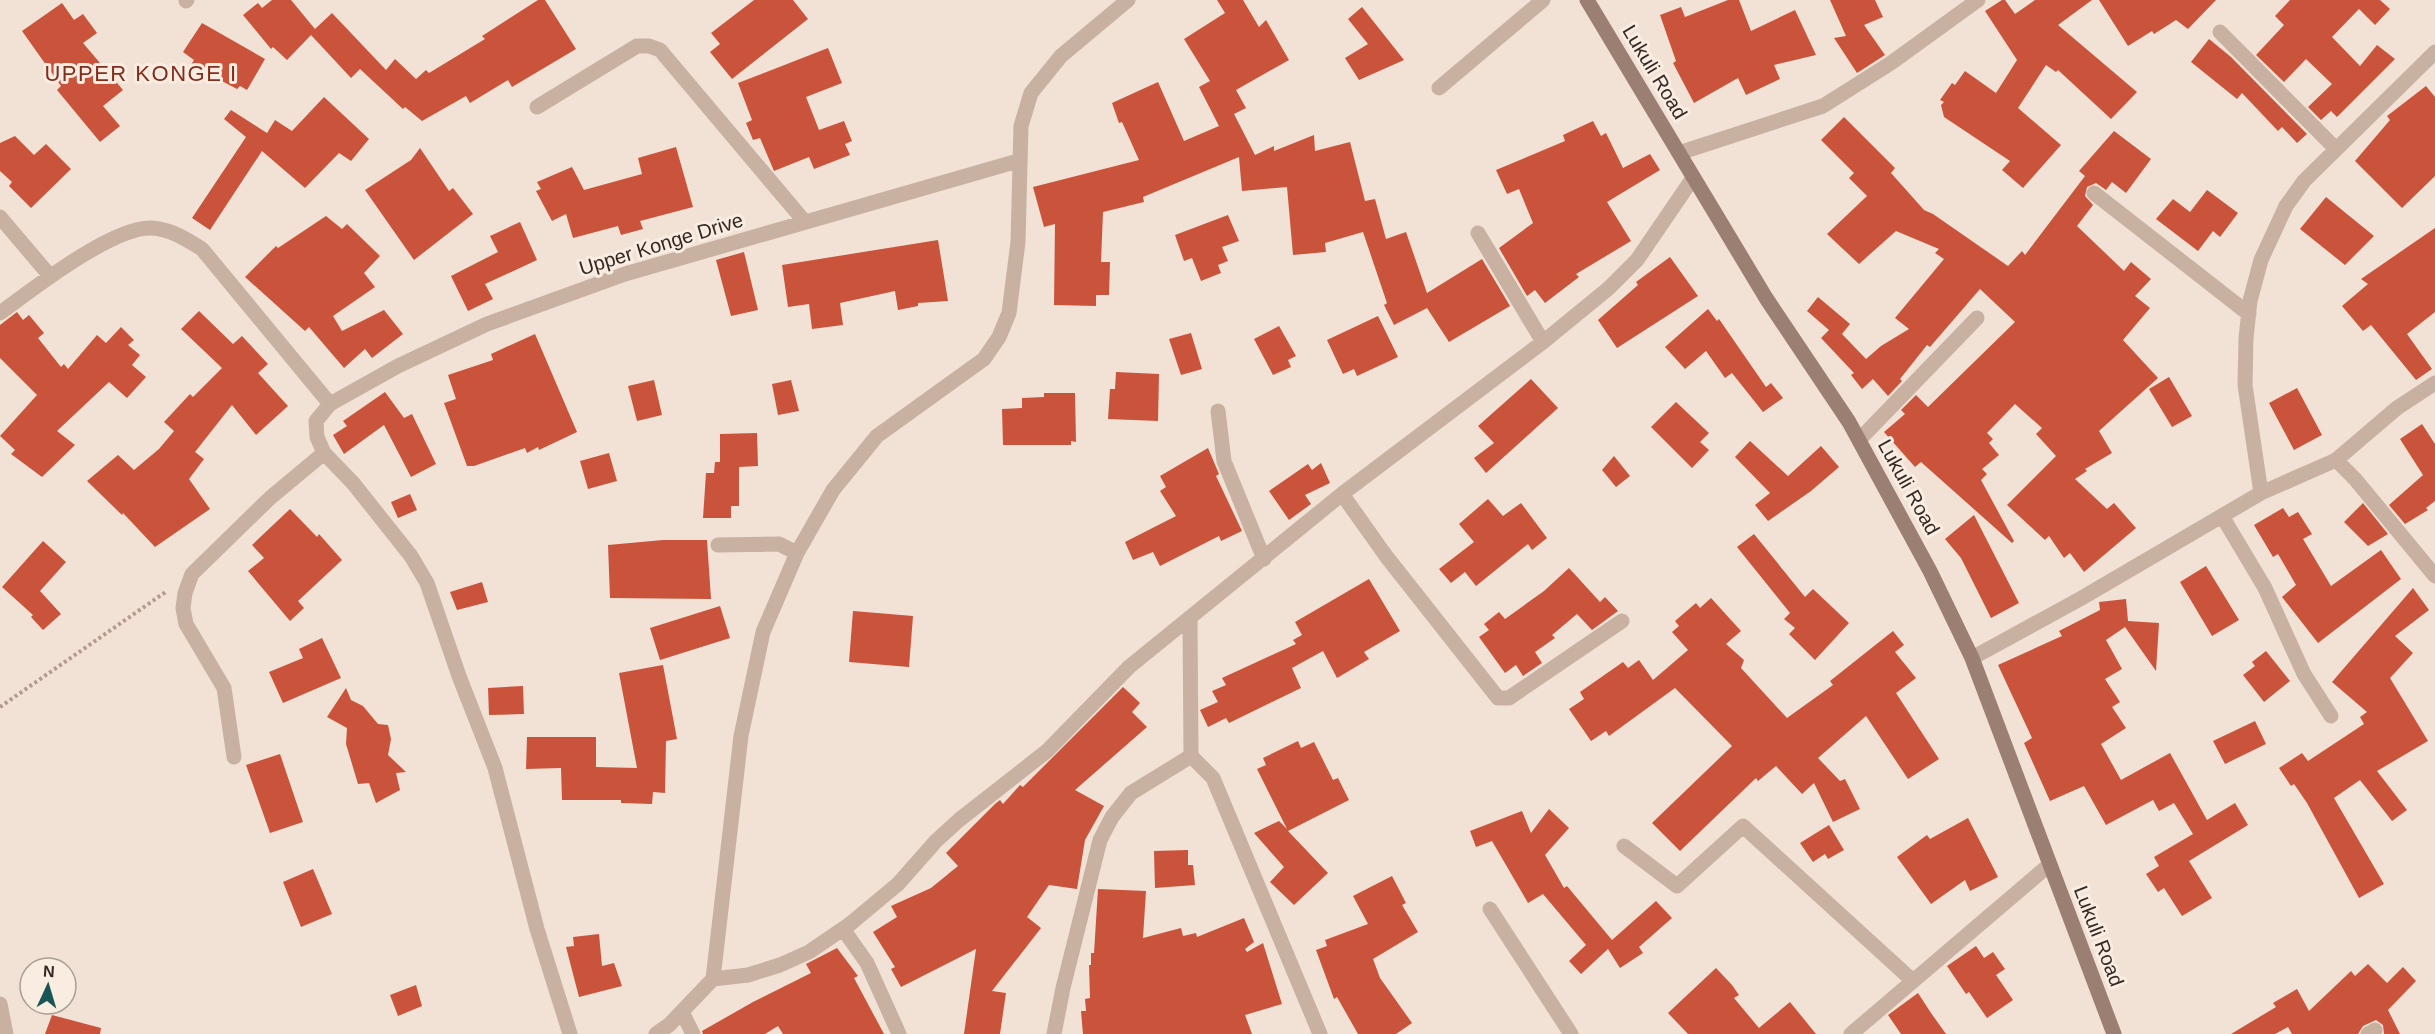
<svg xmlns="http://www.w3.org/2000/svg" width="2435" height="1034" font-family="Helvetica,sans-serif">
  <style>
    .building { fill: #c9533b }
    .lines { fill: none; stroke-linecap: round; stroke-linejoin: round }
    .path { stroke: #b59a8c; stroke-width: 4; stroke-dasharray: 3 3; stroke-linecap: butt }
    .street { stroke: #c9b1a2; stroke-width: 15 }
    .secondary { stroke: #9c7f73; stroke-width: 15 }
    .labels { text-anchor: middle; dominant-baseline: central; stroke-width: 6; stroke-linejoin: round; paint-order: stroke }
    .street-label { font-size: 20px; fill: #332824; stroke: #f9ece1 }
    .quarter-label { font-size: 22px; letter-spacing: 1.5px; fill: #842d1c; stroke: #f9ece1 }
  </style>
  <rect width="100%" height="100%" fill="#f1e2d5"/>
  <!-- building -->
  <path class="building" d="M272 0H291L315 29 332 13 386 70 395 59 416 79 426 70 429 73 485 39 482 36 538 0H545L576 49 512 87 508 80 470 103 466 96 422 121 405 107 403 109 360 69 351 78 311 35 287 60 273 47 271 49 243 15 258 3 262 8Z
    M754 0H793L808 19 732 79 710 52 720 44 711 33Z
    M1217 0H1243L1259 27 1266 20 1289 60 1236 90 1246 108 1234 114 1255 155 1274 146V151L1314 135 1315 151 1350 142 1365 201 1375 199 1386 239 1406 232 1427 293 1482 259 1510 306 1449 342 1427 308 1394 325 1384 305 1387 303 1363 232 1325 243 1326 252 1293 255 1287 187 1242 191 1239 157 1143 197 1144 202 1103 212 1101 262H1110L1109 295H1096V306L1054 305 1055 224 1044 227 1033 187 1139 160 1122 122 1119 123 1112 103 1158 82 1184 141 1219 126 1199 87 1210 81 1184 39 1225 13Z
    M1728 0H1739L1751 31 1795 10 1816 55 1774 65 1780 79 1746 95 1738 78 1694 103 1673 63 1676 61 1660 15 1681 7 1685 17Z
    M1830 0H1875L1883 17 1864 25 1885 55 1857 73 1834 38 1846 36Z
    M2002 0H2005L2015 14 2035 0H2092L2058 25 2137 92 2111 119 2058 70 2056 72 2046 65 2018 108 2061 145 2023 188 2002 170 2010 161 1944 117 1941 105 1944 102 1940 100 1952 83 1955 85 1965 71 1996 93 2017 60 1985 11Z
    M2099 0H2216L2188 29 2176 20 2154 34 2152 31 2128 46Z
    M2290 0H2380L2390 9 2375 25 2359 9 2332 37 2360 66 2377 45 2395 59 2337 117 2331 111 2321 120 2308 107 2332 84 2306 59 2284 82 2256 55 2284 25 2275 16Z
    M62 3 74 20 83 14 97 33 83 43 123 90 103 106 120 126 100 142 57 90 61 86 22 31Z
    M1362 7 1404 60 1359 80 1345 58 1368 44 1348 19Z
    M202 23 265 59 247 90 240 86 237 89 191 65 194 60 183 52Z
    M2209 39 2231 57 2307 134 2297 143 2282 127 2278 131 2242 93 2237 99 2191 62Z
    M828 48 842 83 806 97 819 130 844 121 852 141 845 144 850 155 814 169 809 157 774 171 760 138 753 140 746 123 752 120 738 83Z
    M2426 86 2435 97V176L2402 208 2355 161 2390 120 2387 116Z
    M324 97 369 139 351 161 339 153 305 188 262 151 210 230 192 218 246 137 224 119 231 110 267 133 275 120 292 131Z
    M1844 117 1895 168 1891 173 1924 210 1933 214 2008 266 2022 251 2025 255 2085 176 2079 171 2114 131 2151 159 2126 193 2112 182 2106 190 2096 183 2087 187 2085 196 2093 205 2077 226 2124 271 2131 262 2151 279 2135 296 2150 308 2123 340 2158 378 2099 431 2112 453 2085 469 2087 471 2075 479 2107 509 2114 503 2136 528 2084 572 2070 553 2064 558 2049 536 2045 540 2007 505 2056 456 2036 434 2042 428 2015 404 1987 433 1993 439 1989 443 1999 455 1982 469 1987 474 1981 480 2014 541 2012 543 1921 462 1915 467 1884 432 1905 414 1901 410 1916 395 1928 407 2015 322 1980 289 1930 347 1927 345 1900 379 1902 381 1888 396 1873 379 1862 389 1851 375 1854 373 1821 338 1829 330 1807 311 1818 297 1850 324 1842 334 1866 359 1881 346 1909 329 1895 318 1944 259 1935 253 1939 249 1896 231 1859 264 1827 234 1867 196 1849 178 1854 173 1821 140Z
    M1593 121 1601 136 1606 133 1623 168 1650 154 1660 170 1607 202 1631 241 1576 274 1579 277 1545 303 1535 290 1527 296 1499 248 1533 223 1519 189 1507 194 1496 170 1565 141 1563 135Z
    M15 136 34 155 46 144 71 169 31 208 9 186 12 182 0 171V143Z
    M676 147 693 207 640 221 643 229 621 235 618 226 573 238 566 214 552 221 536 191 541 189 537 182 572 167 584 190 642 174 638 158Z
    M420 148 449 191 453 188 473 214 414 260 365 190 411 160Z
    M2207 190 2238 213 2220 237 2213 231 2198 251 2156 219 2173 199 2190 212Z
    M2326 197 2374 236 2345 265 2300 229Z
    M1228 215 1239 241 1222 247 1228 261 1218 265 1221 273 1201 281 1192 258 1184 261 1175 235Z
    M326 216 342 229 347 224 380 256 364 273 375 287 333 316 342 331 384 310 403 334 372 358 365 349 344 368 309 327 305 331 245 277 276 246 278 248Z
    M520 222 537 260 485 284 493 299 468 311 451 276 498 252 490 236Z
    M2435 228V312L2407 334 2432 369 2416 380 2371 325 2363 331 2342 306 2368 284 2361 279Z
    M938 240 948 301 918 303V306L898 310 895 291 840 303 843 325 812 329 809 304 788 307 782 265Z
    M744 252 758 310 731 316 716 260Z
    M1670 257 1698 296 1617 348 1598 320 1638 285 1636 282Z
    M1708 309 1717 321 1719 319 1766 387 1771 383 1783 398 1763 412 1732 373 1725 378 1706 351 1685 369 1665 347Z
    M199 311 233 344 242 336 268 364 258 373 288 406 256 435 232 405 195 452 204 459 189 479 210 509 155 547 123 513 122 515 87 481 118 455 134 470 159 449 174 431 164 422 190 394 193 397 222 368 181 329Z
    M17 312 23 320 29 315 44 333 38 338 61 367 64 364 68 369 97 335 106 343 121 327 134 340 128 345 140 355 132 365 146 377 127 398 109 382 57 431 75 445 42 477 11 454 15 450 0 436 37 395 0 358V325Z
    M1378 316 1398 357 1357 376 1354 369 1343 374 1327 340Z
    M1279 326 1296 356 1288 360 1291 367 1273 375 1254 339Z
    M1191 333 1202 369 1181 375 1169 339Z
    M535 334 577 432 539 450 538 447 527 453 525 448 474 466H467L444 403 456 399 448 375 493 360 491 354Z
    M1116 372 1159 374 1158 421 1108 419 1110 389H1115Z
    M2169 377 2192 416 2172 427 2149 389Z
    M1531 379 1558 408 1486 473 1474 458 1494 443 1478 426Z
    M654 380 662 415 637 421 628 386Z
    M791 380 799 411 778 415 772 384Z
    M2297 388 2322 435 2294 450 2269 403Z
    M385 392 404 418 412 414 436 464 411 477 384 425 344 454 333 435 347 426 343 421Z
    M1044 393H1075L1076 442 1071 441V445H1003L1002 409 1022 408V398L1044 397Z
    M1676 402 1709 433 1700 442 1709 450 1692 468 1651 427Z
    M2422 424 2435 444V501L2426 508 2428 510 2405 524 2389 505 2423 475 2400 439Z
    M757 433 758 466 739 467V506H731V518H703L706 473H714L715 462H720V434Z
    M1750 441 1788 476 1821 446 1839 467 1811 491 1768 521 1755 505 1770 493 1735 457Z
    M1208 448 1219 474 1216 476 1242 531 1221 541 1219 536 1160 566 1153 552 1133 560 1125 542 1176 516 1160 491 1166 487 1160 476Z
    M609 453 617 481 588 489 580 461Z
    M1614 456 1630 476 1616 487 1602 470Z
    M1321 463 1330 483 1305 495 1311 504 1289 520 1269 491 1308 464 1312 470Z
    M410 494 417 510 398 518 391 502Z
    M1488 499 1503 516 1521 503 1547 538 1532 550 1528 544 1476 586 1465 572 1451 583 1439 569 1474 542 1459 524Z
    M2363 503 2388 534 2368 546 2344 522Z
    M2283 508 2289 517 2298 512 2312 534 2303 539 2331 586 2381 550 2401 579 2318 643 2282 597 2296 585 2278 554 2273 557 2254 525Z
    M290 509 317 537 319 534 342 560 298 601 304 608 290 621 248 571 264 558 252 545Z
    M1974 515 2019 603 1991 618 1961 558 1945 539Z
    M1754 534 1805 597 1813 589 1849 623 1815 660 1789 634 1795 628 1784 619 1790 613 1737 547Z
    M663 540H707L711 599 610 598 608 545Z
    M43 541 66 562 40 591 61 614 43 630 31 617 33 615 2 587Z
    M2206 566 2239 620 2212 636 2180 582Z
    M1569 568 1600 602 1605 597 1618 611 1592 630 1577 614 1552 635 1555 638 1535 652 1542 663 1523 676 1516 665 1505 673 1479 637 1489 630 1484 624 1499 612 1505 619 1544 591Z
    M1369 579 1400 631 1364 652 1369 659 1337 678 1323 651 1292 668 1301 688 1229 723 1226 718 1208 727 1200 710 1218 702 1212 691 1226 685 1222 678 1296 644 1293 640 1302 635 1295 622Z
    M482 582 488 602 457 610 450 592Z
    M2413 588 2429 610 2395 636 2413 653 2390 678 2428 741 2377 771 2407 810 2392 821 2360 780 2334 798 2384 884 2359 898 2307 803 2294 784 2291 786 2279 768 2302 753 2308 761 2364 724 2360 717 2367 712 2332 682Z
    M1711 598 1741 631 1726 644 1744 660 1741 668 1787 718 1833 685 1830 681 1893 631 1904 645 1895 652 1916 678 1896 693 1939 759 1908 779 1866 716 1818 758 1840 781 1845 779 1860 809 1833 822 1814 783 1802 794 1776 766 1758 781 1756 778 1680 851 1652 823 1732 746 1675 688 1609 736 1606 731 1591 741 1569 709 1584 699 1580 692 1623 662 1628 668 1639 660 1653 680 1688 650 1672 632 1679 626 1675 621 1696 603 1700 608Z
    M2126 599 2128 621 2159 623 2156 671 2125 627 2106 640 2122 669 2105 679 2120 702 2112 707 2126 728 2101 744 2121 780 2170 753 2207 820 2235 803 2248 825 2189 861 2212 898 2182 916 2164 888 2158 892 2146 874 2159 866 2154 857 2193 834 2174 803 2159 811 2153 800 2106 825 2084 786 2050 801 2024 743 2032 738 1998 665 2062 636 2059 631 2100 610 2099 602Z
    M720 606 730 638 660 660 650 628Z
    M853 611 913 616 909 667 849 662Z
    M322 638 341 678 283 703 269 672 303 658 299 649Z
    M2266 651 2290 681 2264 702 2243 675 2255 666 2252 662Z
    M663 665 677 739 666 741 665 793 653 792 652 804 621 803V800H562L561 768 526 769 527 737H596V767L637 768 619 673Z
    M523 686 524 714 489 715 488 688Z
    M1123 687 1140 703 1132 712 1147 727 1075 790 1104 806 1085 840 1077 889 1049 885 1027 917 1041 928 992 991 1006 993 1000 1034H964L976 949 901 987 891 969 895 967 873 932 897 917 891 906 931 888 958 866 946 853 995 804 1000 800 1003 804 1020 785 1023 787Z
    M346 688 351 700 363 706 378 724 388 725 391 739 388 755 406 772 396 773 400 790 376 803 369 783 358 784 346 744 347 728 327 717Z
    M2255 721 2266 744 2225 764 2213 741Z
    M1298 741 1301 748 1314 742 1333 780 1338 778 1349 800 1288 831 1328 873 1294 905 1270 882 1284 867 1254 833 1279 821 1287 829 1257 769 1266 765 1263 758Z
    M280 754 303 822 270 833 246 765Z
    M1549 809 1569 828 1545 855 1564 888 1567 886 1612 940 1656 901 1672 918 1639 947 1643 953 1620 968 1608 949 1581 974 1569 961 1586 945 1543 894 1528 903 1492 841 1476 847 1470 831 1522 811 1531 833Z
    M1968 818 1998 877 1970 891 1965 880 1931 904 1897 857 1927 835 1930 839Z
    M1829 825 1844 850 1828 859 1825 854 1813 862 1800 843Z
    M1188 850V865H1193L1195 885 1155 888 1154 851Z
    M313 869 332 914 301 927 283 882Z
    M1392 876 1406 903 1402 905 1418 932 1373 959 1380 978 1412 1023 1396 1034H1358L1337 997 1334 999 1316 950 1327 946 1325 940 1368 924 1353 896Z
    M1098 889 1146 891 1143 938 1181 928 1183 936 1196 933 1197 937 1244 918 1254 942 1245 949 1247 952 1263 943 1282 1004 1245 1015 1252 1034H1083L1081 1011H1086L1085 999 1090 998 1089 965H1091V953H1094Z
    M599 934 602 966 614 963 622 986 579 997 566 947 574 946 573 937Z
    M1976 946 1984 958 1993 952 2005 969 1996 975 2013 1000 1987 1018 1969 992 1966 994 1947 966Z
    M837 948 858 976 854 978 884 1034H783L778 1026 765 1034H703L702 1031 753 1002 811 973 806 964Z
    M2368 964 2387 983 2403 967 2416 981 2388 1010 2400 1034H2384L2383 1025 2376 1020 2363 1026 2358 1034H2292L2288 1027 2275 1034H2231L2276 1007 2273 1003 2297 989 2309 1011 2351 971 2355 976Z
    M1716 968 1732 985 1739 995 1734 998 1759 1028 1790 1002 1816 1034H1688L1668 1013Z
    M416 985 422 1006 398 1016 390 995Z
    M1918 993 1931 1013 1946 1034H1901L1888 1015Z
    M52 1015 101 1028 100 1034H45Z"/>
  <g class="lines">
    <!-- path -->
    <path class="path" d="M0 707 167 591"/>
    <!-- street -->
    <path class="street" d="M186 1 187 0
      M2220 32 2335 148
      M1439 88 1543 0
      M537 107 637 46H649L660 50 805 222
      M1679 153 1823 106 1891 63 1978 0
      M2094 193 2249 314
      M0 217 50 276
      M1478 233 1543 342
      M0 313C33 289 112 227 151 228 171 229 186 239 202 249L330 404
      M1218 411 1224 461 1264 559
      M1859 440 1977 318
      M324 453 353 483 411 556 427 583 459 676 495 768 537 929 570 1034
      M2336 460 2397 408 2435 383
      M2261 493 2245 385 2246 338 2250 301 2261 260 2286 206 2304 181 2435 52
      M1342 494 1386 556 1498 698H1509L1622 621
      M2222 516 2265 588 2304 674 2331 716
      M718 545 779 544 797 553
      M1190 618 1191 756 1213 778 1320 1034
      M1972 658 2080 599 2261 493 2336 460 2355 479 2435 576
      M234 757 224 688 186 624 183 608 185 593 192 574 270 498 324 453 317 437 316 421 330 404 398 366 487 324 625 274 1018 161
      M1624 846 1677 886 1743 826 1913 981
      M1490 909 1571 1034
      M843 929 867 963 899 1034
      M713 979 748 975 780 965 809 952 850 924 898 884 936 841 959 820 1047 751 1129 667 1342 494 1543 342 1609 288 1637 260 1693 178
      M0 1004 6 1034
      M682 1012 693 1034
      M656 1034 669 1025 713 979 741 736 763 632 797 553 833 490 877 436 984 359 999 337 1009 313 1018 242 1021 126 1031 93 1061 56 1128 0
      M1054 1034 1063 988 1100 840 1112 817 1131 793 1191 756
      M1851 1034 2048 866
      M2368 1034 2375 1030"/>
    <!-- secondary -->
    <path class="secondary" d="M1587 0 1766 298 1849 422 1930 571 1972 658 2114 1034"/>
  </g>
  <g class="labels">
    <!-- street labels -->
    <g class="street-label">
      <text transform="translate(1655 72) rotate(59)">Lukuli Road</text>
      <text transform="translate(661 244) rotate(-17)">Upper Konge Drive</text>
      <text transform="translate(1909 487) rotate(61)">Lukuli Road</text>
      <text transform="translate(2099 936) rotate(69)">Lukuli Road</text>
    </g>
    <!-- quarter labels -->
    <g class="quarter-label">
      <text x="141" y="73">UPPER KONGE I</text>
    </g>
  </g>
  <!-- north arrow -->
  <g transform="translate(48 986) rotate(4)"><circle r="28" fill="#f9ece1" stroke="#aa9e95" stroke-width="1.5"/>
  <path d="M0-4.5L10 22L0 15L-10 22Z" fill="#195555"/>
  <text y="-9" font-size="16" font-weight="bold" text-anchor="middle" fill="#332824">N</text>
  </g>
</svg>
